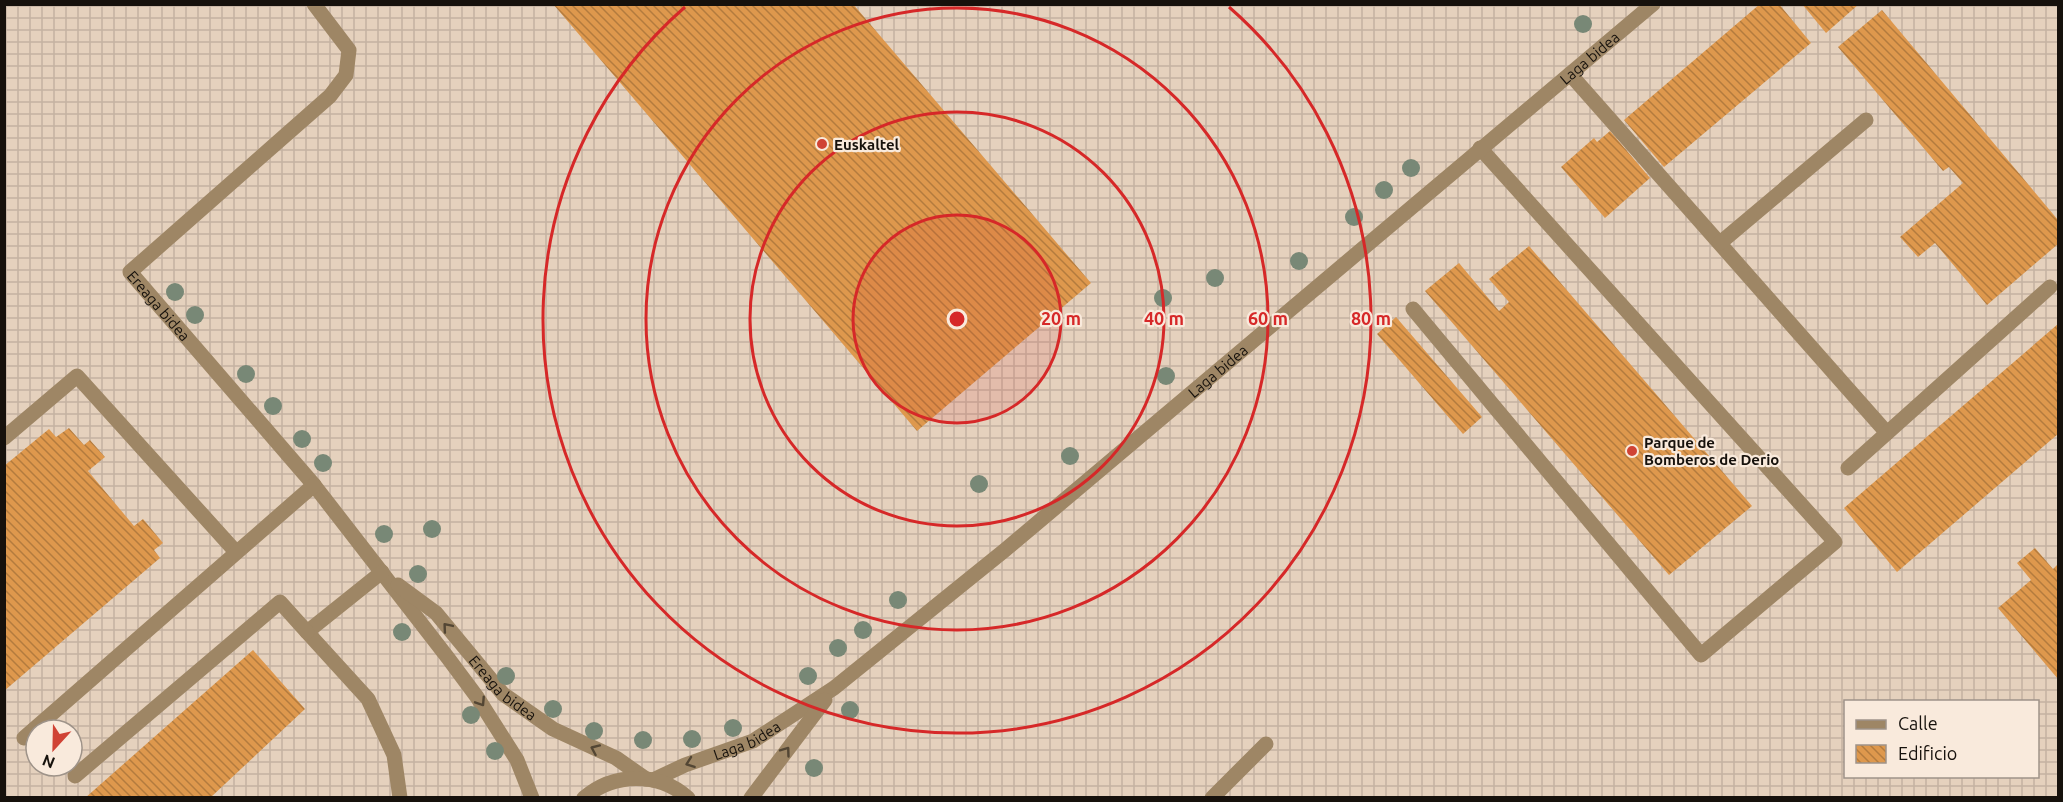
<svg xmlns="http://www.w3.org/2000/svg" width="2063" height="802" font-family="Ubuntu,sans-serif">
  <style>
    .industrial { fill: url(#industrial-grid); fill-rule: evenodd }
    .building { fill: url(#building-back-hatch) }
    .lines { fill: none; stroke-linecap: round; stroke-linejoin: round }
    .minor { stroke: #9e8665; stroke-width: 15 }
    .tree { fill: #788876 }
    .oneway { stroke: #534634 }
    .ring { fill: none; stroke: #d62828; stroke-width: 3 }
    .poi-dot { fill: #d04335; stroke: #f9eadc; stroke-width: 2 }
    .labels { text-anchor: middle; dominant-baseline: central; stroke-width: 4.5; stroke-linejoin: round; paint-order: stroke }
    .street-label { font-size: 15px; fill: #16110c; stroke: #f9eadc }
    .poi-label { font-size: 15px; font-weight: bold; fill: #16110c; stroke: #f9eadc; text-anchor: start }
    .centre { fill: #d62828; stroke: #f9eadc; stroke-width: 3 }
    .ring-label { font-size: 18px; text-anchor: middle; font-weight: bold; fill: #d62828; stroke: #f9eadc; stroke-width: 4.5; stroke-linejoin: round; paint-order: stroke }
  </style>
  <defs>
    <pattern id="industrial-grid" width="8" height="8" patternUnits="userSpaceOnUse" patternTransform="scale(1.5)"><rect width="8" height="8" fill="#e5d1bd"/><path d="M0 4h8M4 0v8" fill="none" stroke="#c4b2a1"/></pattern>
    <pattern id="building-back-hatch" width="6" height="6" patternUnits="userSpaceOnUse" patternTransform="scale(1.5)"><rect width="6" height="6" fill="#de984d"/><path d="M-1 5l2 2M0 0l6 6M5-1l2 2" fill="none" stroke="#b37b3e"/></pattern>
  </defs>
  <rect width="100%" height="100%" fill="#ecddcf"/>
  <!-- industrial -->
  <path class="industrial" d="M5 5H2058V797L5 798ZM1846 702H2038V776H1846ZM36 730H72V766H36Z"/>
  <!-- building -->
  <path class="building" d="M553 4H853L1091 283 917 431Z
    M1760 4H1779L1811 43 1664 167 1624 120Z
    M1802 4H1859L1826 33Z
    M1882 10 2058 220V244L1987 305 1935 243 1918 257 1900 237 1963 183 1949 167 1943 171 1838 47Z
    M1610 131 1650 178 1605 218 1561 167 1594 138 1597 142Z
    M1529 246 1752 506 1669 575 1425 291 1459 263 1499 311 1509 302 1489 279Z
    M1396 317 1482 417 1463 434 1377 334Z
    M2058 324V434L1897 572 1844 508Z
    M69 428 84 445 90 440 105 457 88 471 134 526 143 519 163 543 154 550 160 558 4 691V466L49 429 56 437Z
    M2035 548 2053 569 2058 564V679L1998 608 2031 580 2017 563Z
    M253 650 305 709 210 798H85Z"/>
  <g class="lines">
    <!-- minor -->
    <g class="minor">
      <path id="s1" d="M314 4 349 50 346 75 330 96 130 272 314 485 448 658 477 697 517 760 532 798"/>
      <path d="M1570 74 1887 433"/>
      <path d="M1720 243 1866 120"/>
      <path d="M1413 309 1701 655 1835 542 1480 148"/>
      <path d="M4 438 77 376 236 552"/>
      <path d="M1848 468 2050 287"/>
      <path d="M382 572 307 632 368 699 394 755 400 798"/>
      <path id="s2" d="M398 585 436 613 503 694 553 729 616 758 646 779"/>
      <path d="M24 738 314 485"/>
      <path d="M75 776 280 602 307 632"/>
      <path id="s3" d="M653 780 685 765 753 741 834 688 1005 550 1653 4"/>
      <path d="M584 798C613 773 658 771 688 798"/>
      <path d="M751 798 825 700"/>
      <path d="M1212 798 1266 744"/>
    </g>
  </g>
  <!-- trees -->
  <g class="tree">
    <circle cx="1583" cy="24" r="9"/>
    <circle cx="1411" cy="168" r="9"/>
    <circle cx="1384" cy="190" r="9"/>
    <circle cx="1354" cy="217" r="9"/>
    <circle cx="1299" cy="261" r="9"/>
    <circle cx="1215" cy="278" r="9"/>
    <circle cx="175" cy="292" r="9"/>
    <circle cx="1163" cy="298" r="9"/>
    <circle cx="195" cy="315" r="9"/>
    <circle cx="246" cy="374" r="9"/>
    <circle cx="1166" cy="376" r="9"/>
    <circle cx="273" cy="406" r="9"/>
    <circle cx="302" cy="439" r="9"/>
    <circle cx="1070" cy="456" r="9"/>
    <circle cx="323" cy="463" r="9"/>
    <circle cx="979" cy="484" r="9"/>
    <circle cx="432" cy="529" r="9"/>
    <circle cx="384" cy="534" r="9"/>
    <circle cx="418" cy="574" r="9"/>
    <circle cx="898" cy="600" r="9"/>
    <circle cx="863" cy="630" r="9"/>
    <circle cx="402" cy="632" r="9"/>
    <circle cx="838" cy="648" r="9"/>
    <circle cx="506" cy="676" r="9"/>
    <circle cx="808" cy="676" r="9"/>
    <circle cx="553" cy="709" r="9"/>
    <circle cx="850" cy="710" r="9"/>
    <circle cx="471" cy="715" r="9"/>
    <circle cx="733" cy="728" r="9"/>
    <circle cx="594" cy="731" r="9"/>
    <circle cx="692" cy="739" r="9"/>
    <circle cx="643" cy="740" r="9"/>
    <circle cx="495" cy="751" r="9"/>
    <circle cx="814" cy="768" r="9"/>
  </g>
  <!-- one-way arrows -->
  <defs><path id="oneway-chevron" d="M-2-3.5L2.5 0L-2 3.5" fill="none" stroke-width="1.6" stroke-linecap="round" stroke-linejoin="round" transform="scale(1.5)"/></defs>
  <g class="oneway">
    <use href="#oneway-chevron" transform="translate(447 627) rotate(-130)"/>
    <use href="#oneway-chevron" transform="translate(481 702) rotate(57)"/>
    <use href="#oneway-chevron" transform="translate(595 749) rotate(-156)"/>
    <use href="#oneway-chevron" transform="translate(786 751) rotate(-54)"/>
    <use href="#oneway-chevron" transform="translate(690 763) rotate(160)"/>
  </g>
  <!-- distance rings -->
  <circle cx="957" cy="319" r="104" fill="#d62828" fill-opacity=".12"/>
  <g class="ring">
    <circle cx="957" cy="319" r="104"/>
    <circle cx="957" cy="319" r="207"/>
    <circle cx="957" cy="319" r="311"/>
    <path d="M1229 7A414 414 0 1 1 685 7"/>
  </g>
  <!-- markers -->
  <g class="poi-dot">
    <circle cx="822" cy="144" r="6"/>
    <circle cx="1632" cy="451" r="6"/>
  </g>
  <g class="labels">
    <!-- street labels -->
    <g class="street-label">
      <text stroke="none"><textPath href="#s3" startOffset="1188">Laga bidea</textPath></text>
      <text stroke="none"><textPath href="#s1" startOffset="420">Ereaga bidea</textPath></text>
      <text stroke="none"><textPath href="#s3" startOffset="702">Laga bidea</textPath></text>
      <text stroke="none"><textPath href="#s2" startOffset="148">Ereaga bidea</textPath></text>
      <text stroke="none"><textPath href="#s3" startOffset="102">Laga bidea</textPath></text>
    </g>
    <!-- poi labels -->
    <g class="poi-label">
      <text x="834" y="144">Euskaltel</text>
      <text x="1644" y="442">Parque de<tspan x="1644" dy="17">Bomberos de Derio</tspan></text>
    </g>
  </g>
  <circle cx="957" cy="319" r="9" class="centre"/>
  <g class="ring-label">
    <text x="1061" y="325">20 m</text>
    <text x="1164" y="325">40 m</text>
    <text x="1268" y="325">60 m</text>
    <text x="1371" y="325">80 m</text>
  </g>
  <!-- border -->
  <rect width="2063" height="802" fill="none" stroke="#16110c" stroke-width="12"/>
  <!-- legend -->
  <rect x="1844" y="700" width="195" height="78" fill="#f9eadc" stroke="#9e9389" stroke-width="1.5"/>
  <rect x="1856" y="720" width="30" height="9" fill="#9e8665" stroke="#9e9389" stroke-width="1.5"/>
  <text x="1898" y="730" font-size="18" fill="#16110c">Calle</text>
  <rect x="1856" y="745" width="30" height="18" fill="url(#building-back-hatch)" stroke="#9e9389" stroke-width="1.5"/>
  <text x="1898" y="760" font-size="18" fill="#16110c">Edificio</text>
  <!-- north arrow -->
  <g transform="translate(54 748) rotate(202)"><circle r="28" fill="#f9eadc" stroke="#9e9389" stroke-width="1.5"/>
  <path d="M0-4.5L10 22L0 15L-10 22Z" fill="#d04335"/>
  <text y="-9" font-size="16" font-weight="bold" text-anchor="middle" fill="#16110c">N</text>
  </g>
</svg>
